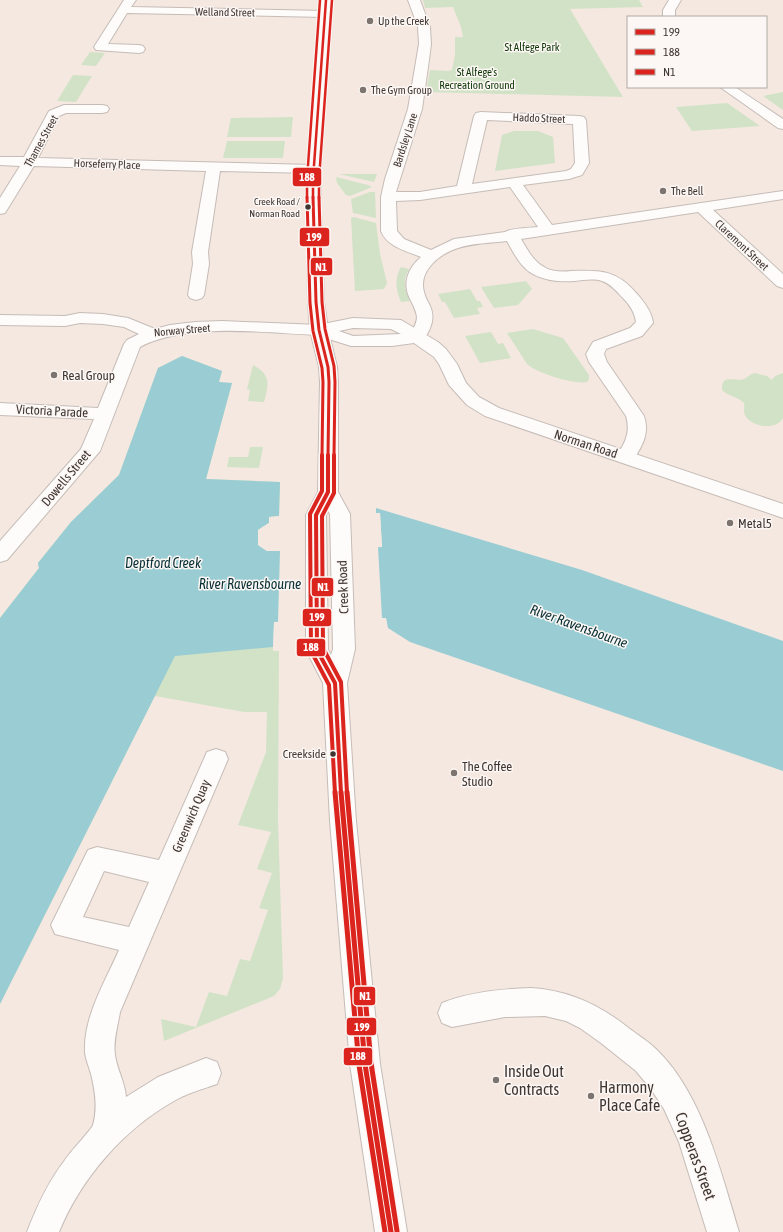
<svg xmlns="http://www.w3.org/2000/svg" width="783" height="1232" font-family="'Asap Condensed',sans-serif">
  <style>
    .green { fill: #d2e2c6 }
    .water { fill: #9acdd3 }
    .pier { fill: #f4e8e1 }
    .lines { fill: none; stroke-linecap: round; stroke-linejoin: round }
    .street-casing { stroke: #c6bcb7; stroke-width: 2 }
    .secondary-casing { stroke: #c6bcb7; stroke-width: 2 }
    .primary-casing { stroke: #c6bcb7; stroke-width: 2 }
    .street { fill: #fdfcfa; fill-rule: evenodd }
    .secondary { fill: #fdfcfa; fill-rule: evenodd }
    .primary { fill: #fdfcfa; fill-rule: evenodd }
    .bus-1-far3-casing { stroke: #fcf7f4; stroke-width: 4.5 }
    .bus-1-far2-casing { stroke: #fcf7f4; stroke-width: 5.5 }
    .bus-1-far1-casing { stroke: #fcf7f4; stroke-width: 7 }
    .bus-1-casing { stroke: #fcf7f4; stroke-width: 8 }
    .bus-2-far3-casing { stroke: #fcf7f4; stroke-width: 4.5 }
    .bus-2-far2-casing { stroke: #fcf7f4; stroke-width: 5.5 }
    .bus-2-far1-casing { stroke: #fcf7f4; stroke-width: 7 }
    .bus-2-casing { stroke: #fcf7f4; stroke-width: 8 }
    .bus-3-far3-casing { stroke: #fcf7f4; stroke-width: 4.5 }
    .bus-3-far2-casing { stroke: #fcf7f4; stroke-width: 5.5 }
    .bus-3-far1-casing { stroke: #fcf7f4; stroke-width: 7 }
    .bus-3-casing { stroke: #fcf7f4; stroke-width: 8 }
    .bus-1-far3 { stroke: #dc241f; stroke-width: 2.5 }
    .bus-1-far2 { stroke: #dc241f; stroke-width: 3 }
    .bus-1-far1 { stroke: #dc241f; stroke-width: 4 }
    .bus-1 { stroke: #dc241f; stroke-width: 5 }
    .bus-2-far3 { stroke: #dc241f; stroke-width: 2.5 }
    .bus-2-far2 { stroke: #dc241f; stroke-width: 3 }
    .bus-2-far1 { stroke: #dc241f; stroke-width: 4 }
    .bus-2 { stroke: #dc241f; stroke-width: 5 }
    .bus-3-far3 { stroke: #dc241f; stroke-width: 2.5 }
    .bus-3-far2 { stroke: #dc241f; stroke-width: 3 }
    .bus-3-far1 { stroke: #dc241f; stroke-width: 4 }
    .bus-3 { stroke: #dc241f; stroke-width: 5 }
    .poi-dot { fill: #7e746f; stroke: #fcf7f4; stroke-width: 1.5 }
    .bus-dot { fill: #3f3632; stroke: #fcf7f4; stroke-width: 1.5 }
    .labels { text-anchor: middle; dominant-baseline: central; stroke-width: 3; stroke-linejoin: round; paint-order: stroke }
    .far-bus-label { font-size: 10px; fill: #3f3632; stroke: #fcf7f4; text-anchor: end }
    .far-street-label { font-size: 11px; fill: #3f3632; stroke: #fcf7f4 }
    .far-poi-label { font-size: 11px; fill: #3f3632; stroke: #fcf7f4; text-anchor: start }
    .far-park-label { font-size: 11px; fill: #0e3606; stroke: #fcf7f4 }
    .bus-label { font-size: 12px; fill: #3f3632; stroke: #fcf7f4; text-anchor: end }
    .poi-label { font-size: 13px; fill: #3f3632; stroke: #fcf7f4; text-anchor: start }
    .street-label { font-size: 13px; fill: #3f3632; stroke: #fcf7f4 }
    .water-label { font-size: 14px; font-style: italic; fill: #072f35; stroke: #fcf7f4 }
    .near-poi-label { font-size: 16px; fill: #3f3632; stroke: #fcf7f4; text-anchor: start }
    .near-street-label { font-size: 16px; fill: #3f3632; stroke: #fcf7f4 }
    .line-badge { stroke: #fcf7f4; stroke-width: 1.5 }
    .badge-label { font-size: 11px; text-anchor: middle; font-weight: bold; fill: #fff }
  </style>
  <rect width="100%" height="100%" fill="#f4e8e1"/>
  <!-- green -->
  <path class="green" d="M423 0H639L643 7 570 9 623 97 426 92 430 70 449 71 452 70 455 55V37H463L461 27 453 7 425 8Z
    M90 52 105 53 96 66 81 65Z
    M73 75 92 76 76 102 57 101Z
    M783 92V110L763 96Z
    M727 103 760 126 692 131 676 107Z
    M293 117 291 137H227L231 118Z
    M514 131H538L553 137 555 163 495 171 502 135Z
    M227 141H285L283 158H223Z
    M339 174H377L374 182Z
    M336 177 368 185 372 187 350 196 346 195 337 183Z
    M370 192H375L376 218 353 213 351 199Z
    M354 217 376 223 380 254 387 283 384 289 355 291 351 218Z
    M401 267 409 269C402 280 405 290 410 301L401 302C396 290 394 279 401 267Z
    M526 281 532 289 518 305 494 308 481 287Z
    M470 289 477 301H480L483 307 477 308 480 314 454 318 445 302H442L438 294Z
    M533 329 563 338 589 375V379L587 382C575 385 536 373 527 364L507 333Z
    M491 332 498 344 503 343 511 358 480 363 465 336Z
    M182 356 222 371 219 382 232 383 206 479 280 482 279 516 269 517 259 530 258 545 274 622 273 651H279L278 820 283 979 280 989 274 996 164 1041 161 1019 196 1027 209 992 227 996 240 959 250 961 268 910 259 908 272 873 257 869 271 832 238 825 266 752 267 712H244L155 696 0 1004V618L39 568 38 563 71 522 119 475 158 368Z
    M253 365C271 375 269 384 264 402L248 401 250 390 247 389Z
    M755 373 767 376 772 380 775 376 783 373V418C776 431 751 427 745 415 743 411 745 408 744 403 738 397 728 396 722 390 721 373 735 382 744 379 748 377 750 374 755 373Z
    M250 447H263L259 468 227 467 229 457H248Z"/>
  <!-- water -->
  <path class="water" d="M182 356 222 371 219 382 232 383 206 479 280 482 279 516 269 517V523L258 530V545L267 551 382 547 380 513H376V508L582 570 783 641V771L410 642 388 628 386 618 274 622 273 647 175 656 0 1004V618L39 568 38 563 71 522 119 475 158 368Z"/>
  <!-- pier -->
  <path class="pier" d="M374 513H380L382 547H378L382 618H386L387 630 385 620 276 624 275 647 273 649 274 622H278L280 551H267L258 545V530L269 523V517L281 516 280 518 271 519V524L260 531V544L268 549 380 545 378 515Z"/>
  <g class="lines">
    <defs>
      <path id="street" d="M124 0H136L131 7 325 11 329 12 331 14 329 16 325 17 127 13 108 44 139 45 143 46 145 49 143 52 139 53 96 50 94 47Z
        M408 0H420L430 27 431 44 429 60 422 109 396 192H420L457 186 474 116 476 113 481 112 579 116 584 117 586 120 589 163 582 175 569 179 523 185 552 225 783 191V199L713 210 783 274V288L777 286 698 212 521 239C527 249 533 261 544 267 552 272 562 272 571 271 601 270 617 270 637 294 644 302 652 312 653 323L642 336 606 349 604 354 607 362 644 416C650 434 642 446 633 461L626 463 619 461 616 457C625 443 631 433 626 416L589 362 586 354 593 342 630 328 636 322C635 313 630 305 623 298 617 292 611 284 602 281 594 278 583 280 575 281 561 282 546 281 533 274 521 268 513 252 507 241 491 243 473 243 458 248 439 254 418 271 424 292 425 297 428 302 430 306 436 319 430 330 423 341L417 342 411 341 408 337C412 331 417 324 417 317 416 310 413 305 410 299 402 283 408 268 421 257 407 251 387 247 381 231V197L385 179 408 109 419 44 418 27ZM487 120 573 124 575 163 571 169 566 171 472 184ZM510 187 538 227C529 228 511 228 505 232L454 239 431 250 404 239 397 231 396 201 420 200Z
        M669 0H681L675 10V17H663V10Z
        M720 87H735L783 119V129L778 128Z
        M64 105H102L107 106 109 109 107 112 102 113H66L59 116 38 158 314 165 319 166 321 169 319 172 314 173 220 171 208 252 209 264 204 295 202 298 196 300 190 298 188 295 193 264 192 252 206 171 34 166 5 213 0 214V198L20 166 0 165V157H24L49 111Z
        M80 313 103 314 128 318 155 329 170 325 195 322 222 321 319 325 325 326 328 330 325 334 319 335C266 333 188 322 140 347L100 451 7 560 0 562V541L81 449 94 419 0 415V403L98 408 124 344 127 340 139 334 124 327 103 324 80 323 65 326 0 325V315L65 316Z
        M216 749 225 752 228 759 120 1012C118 1025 113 1041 115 1055 117 1070 125 1082 126 1097L158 1077 206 1058 217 1062 221 1073 217 1084C203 1089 187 1093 174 1101 124 1129 81 1178 59 1232H27C37 1206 48 1182 65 1160 69 1153 92 1129 93 1125 98 1108 95 1090 91 1074 89 1067 86 1060 85 1053 83 1017 105 982 119 950L55 934 51 925 88 850 97 847 159 860 207 752ZM104 871 149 882 129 927 83 917Z
        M531 988C567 990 598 1004 626 1026 636 1034 648 1041 657 1050 703 1095 721 1173 739 1232H707L679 1142 664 1109 651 1089 636 1071 601 1043 580 1028 566 1021 545 1016 505 1017 452 1027 442 1023 438 1013 442 1003C469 992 502 989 531 988Z"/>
      <path id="secondary" d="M353 318 401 320 438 342 446 349 457 364 466 383 479 397 499 408 783 504V518L485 416 467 405 449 385 439 364 434 357 414 343 392 346H351L313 334 310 330 313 326ZM353 328 391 329 401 334 353 336 339 331Z"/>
      <path id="primary" d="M320 0H332L320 179 324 302 328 330 337 367 338 382V492L350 514 355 649 347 683 356 821 380 1064 407 1232H375L350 1064 330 821 323 683 306 650V515L318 492 320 382 319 367 310 330 308 302 306 179ZM328 511 330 514 333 649 331 655 328 650 326 515Z"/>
    </defs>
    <!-- street casing -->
    <use href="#street" class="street-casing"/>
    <!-- secondary casing -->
    <use href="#secondary" class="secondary-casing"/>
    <!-- primary casing -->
    <use href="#primary" class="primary-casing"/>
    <!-- street -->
    <use href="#street" class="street"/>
    <!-- secondary -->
    <use href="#secondary" class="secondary"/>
    <!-- primary -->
    <use href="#primary" class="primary"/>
    <defs>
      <path id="bus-1-far3" d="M313 198V179L326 0"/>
      <path id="bus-1-far2" d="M313 197 316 302 319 330 328 367 329 382 328 456"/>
      <path id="bus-1-far1" d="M328 455V492L316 515 317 650 335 683 341 793"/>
      <path id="bus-1" d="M341 792 365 1064 391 1232"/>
      <path id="bus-2-far3" d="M307 198V179L320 0"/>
      <path id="bus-2-far2" d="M307 197 310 303 313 331 322 368 323 382 322 456"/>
      <path id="bus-2-far1" d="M322 455V491L310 514 311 651 329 685 335 793"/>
      <path id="bus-2" d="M335 792 359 1065 385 1232"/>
      <path id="bus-3-far3" d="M319 198V179L332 0"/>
      <path id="bus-3-far2" d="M319 197 322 302 325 329 334 366 335 382 334 456"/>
      <path id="bus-3-far1" d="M334 455V493L322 516 323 648 341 682 347 793"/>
      <path id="bus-3" d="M347 792 371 1063 397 1231"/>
    </defs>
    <!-- bus-1-far3 casing -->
    <use href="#bus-1-far3" class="bus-1-far3-casing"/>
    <!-- bus-1-far2 casing -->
    <use href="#bus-1-far2" class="bus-1-far2-casing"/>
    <!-- bus-1-far1 casing -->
    <use href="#bus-1-far1" class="bus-1-far1-casing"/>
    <!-- bus-1 casing -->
    <use href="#bus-1" class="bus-1-casing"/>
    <!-- bus-2-far3 casing -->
    <use href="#bus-2-far3" class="bus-2-far3-casing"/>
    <!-- bus-2-far2 casing -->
    <use href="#bus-2-far2" class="bus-2-far2-casing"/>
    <!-- bus-2-far1 casing -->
    <use href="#bus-2-far1" class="bus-2-far1-casing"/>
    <!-- bus-2 casing -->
    <use href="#bus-2" class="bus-2-casing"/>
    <!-- bus-3-far3 casing -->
    <use href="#bus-3-far3" class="bus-3-far3-casing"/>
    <!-- bus-3-far2 casing -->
    <use href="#bus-3-far2" class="bus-3-far2-casing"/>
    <!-- bus-3-far1 casing -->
    <use href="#bus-3-far1" class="bus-3-far1-casing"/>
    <!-- bus-3 casing -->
    <use href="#bus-3" class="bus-3-casing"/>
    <!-- bus-1-far3 -->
    <use href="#bus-1-far3" class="bus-1-far3"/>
    <!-- bus-1-far2 -->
    <use href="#bus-1-far2" class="bus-1-far2"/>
    <!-- bus-1-far1 -->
    <use href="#bus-1-far1" class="bus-1-far1"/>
    <!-- bus-1 -->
    <use href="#bus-1" class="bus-1"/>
    <!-- bus-2-far3 -->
    <use href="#bus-2-far3" class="bus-2-far3"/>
    <!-- bus-2-far2 -->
    <use href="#bus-2-far2" class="bus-2-far2"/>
    <!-- bus-2-far1 -->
    <use href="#bus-2-far1" class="bus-2-far1"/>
    <!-- bus-2 -->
    <use href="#bus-2" class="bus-2"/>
    <!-- bus-3-far3 -->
    <use href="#bus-3-far3" class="bus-3-far3"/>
    <!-- bus-3-far2 -->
    <use href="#bus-3-far2" class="bus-3-far2"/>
    <!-- bus-3-far1 -->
    <use href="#bus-3-far1" class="bus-3-far1"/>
    <!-- bus-3 -->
    <use href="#bus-3" class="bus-3"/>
  </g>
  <!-- markers -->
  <g class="poi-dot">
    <circle cx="370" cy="21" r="4"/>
    <circle cx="363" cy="90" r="4"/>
    <circle cx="663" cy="191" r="4"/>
    <circle cx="54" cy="375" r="4"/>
    <circle cx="730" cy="523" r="4"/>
    <circle cx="454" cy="773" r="4"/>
    <circle cx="496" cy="1080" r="4"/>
    <circle cx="591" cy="1096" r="4"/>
  </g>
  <g class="bus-dot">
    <circle cx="308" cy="207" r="3.5"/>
    <circle cx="333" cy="754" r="3.5"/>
  </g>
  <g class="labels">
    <!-- far-bus labels -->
    <g class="far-bus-label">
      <text x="300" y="201">Creek Road /<tspan x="300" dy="12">Norman Road</tspan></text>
    </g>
    <!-- far-street labels -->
    <g class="far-street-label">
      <text transform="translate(225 12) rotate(1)">Welland Street</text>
      <text transform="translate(539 118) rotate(2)">Haddo Street</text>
      <text transform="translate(405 140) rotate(-72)">Bardsley Lane</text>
      <text transform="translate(41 141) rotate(-61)">Thames Street</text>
      <text transform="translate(107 164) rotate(2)">Horseferry Place</text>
      <text transform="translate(742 245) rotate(43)">Claremont Street</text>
      <text transform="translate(182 330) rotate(-5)">Norway Street</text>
    </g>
    <!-- far-poi labels -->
    <g class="far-poi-label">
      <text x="378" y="21">Up the Creek</text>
      <text x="371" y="90">The Gym Group</text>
      <text x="671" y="191">The Bell</text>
    </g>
    <!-- far-park labels -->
    <g class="far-park-label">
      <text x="532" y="47">St Alfege Park</text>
      <text x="477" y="72">St Alfege's<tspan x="477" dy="13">Recreation Ground</tspan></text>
    </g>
    <!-- bus labels -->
    <g class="bus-label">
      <text x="326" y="754">Creekside</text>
    </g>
    <!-- poi labels -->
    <g class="poi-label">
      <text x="62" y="375">Real Group</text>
      <text x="738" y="523">Metal5</text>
      <text x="462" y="766">The Coffee<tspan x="462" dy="15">Studio</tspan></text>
    </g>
    <!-- street labels -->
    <g class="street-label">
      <text transform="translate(52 411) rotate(3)">Victoria Parade</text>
      <text transform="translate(586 444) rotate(18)">Norman Road</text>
      <text transform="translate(66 478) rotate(-50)">Dowells Street</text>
      <text transform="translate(343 587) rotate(-92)">Creek Road</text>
      <text transform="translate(191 816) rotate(-67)">Greenwich Quay</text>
    </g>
    <!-- water labels -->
    <g class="water-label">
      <text x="163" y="563">Deptford Creek</text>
      <text x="250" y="584">River Ravensbourne</text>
      <text transform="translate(579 626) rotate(20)">River Ravensbourne</text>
    </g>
    <!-- near-poi labels -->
    <g class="near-poi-label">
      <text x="504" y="1071">Inside Out<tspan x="504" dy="18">Contracts</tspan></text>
      <text x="599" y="1087">Harmony<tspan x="599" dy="18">Place Cafe</tspan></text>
    </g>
    <!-- near-street labels -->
    <g class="near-street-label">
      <text transform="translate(696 1156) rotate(70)">Copperas Street</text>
    </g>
  </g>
  <g class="line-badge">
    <rect x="292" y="167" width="30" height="20" rx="4" fill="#dc241f"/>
    <rect x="299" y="227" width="31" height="20" rx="4" fill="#dc241f"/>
    <rect x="310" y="257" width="23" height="19" rx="4" fill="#dc241f"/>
    <rect x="311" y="577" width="23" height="20" rx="4" fill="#dc241f"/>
    <rect x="302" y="608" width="30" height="19" rx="4" fill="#dc241f"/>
    <rect x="296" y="638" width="30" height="19" rx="4" fill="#dc241f"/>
    <rect x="353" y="986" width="23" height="20" rx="4" fill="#dc241f"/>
    <rect x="346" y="1017" width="31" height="19" rx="4" fill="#dc241f"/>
    <rect x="343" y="1047" width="30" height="19" rx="4" fill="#dc241f"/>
  </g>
  <g class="badge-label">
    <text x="307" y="181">188</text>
    <text x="314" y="241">199</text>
    <text x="321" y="271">N1</text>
    <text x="323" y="591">N1</text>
    <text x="317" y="621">199</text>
    <text x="311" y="651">188</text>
    <text x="365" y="1000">N1</text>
    <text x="362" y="1031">199</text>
    <text x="358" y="1060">188</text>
  </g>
  <!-- legend -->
  <rect x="627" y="16" width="140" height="72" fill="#fcf7f4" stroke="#b0aaa6"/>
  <rect x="635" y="29" width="20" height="6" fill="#dc241f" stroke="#b0aaa6"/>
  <text x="663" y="36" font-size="12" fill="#3f3632">199</text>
  <rect x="635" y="49" width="20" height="6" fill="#dc241f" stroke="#b0aaa6"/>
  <text x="663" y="56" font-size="12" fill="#3f3632">188</text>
  <rect x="635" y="69" width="20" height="6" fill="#dc241f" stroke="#b0aaa6"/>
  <text x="663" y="76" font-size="12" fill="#3f3632">N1</text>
</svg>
